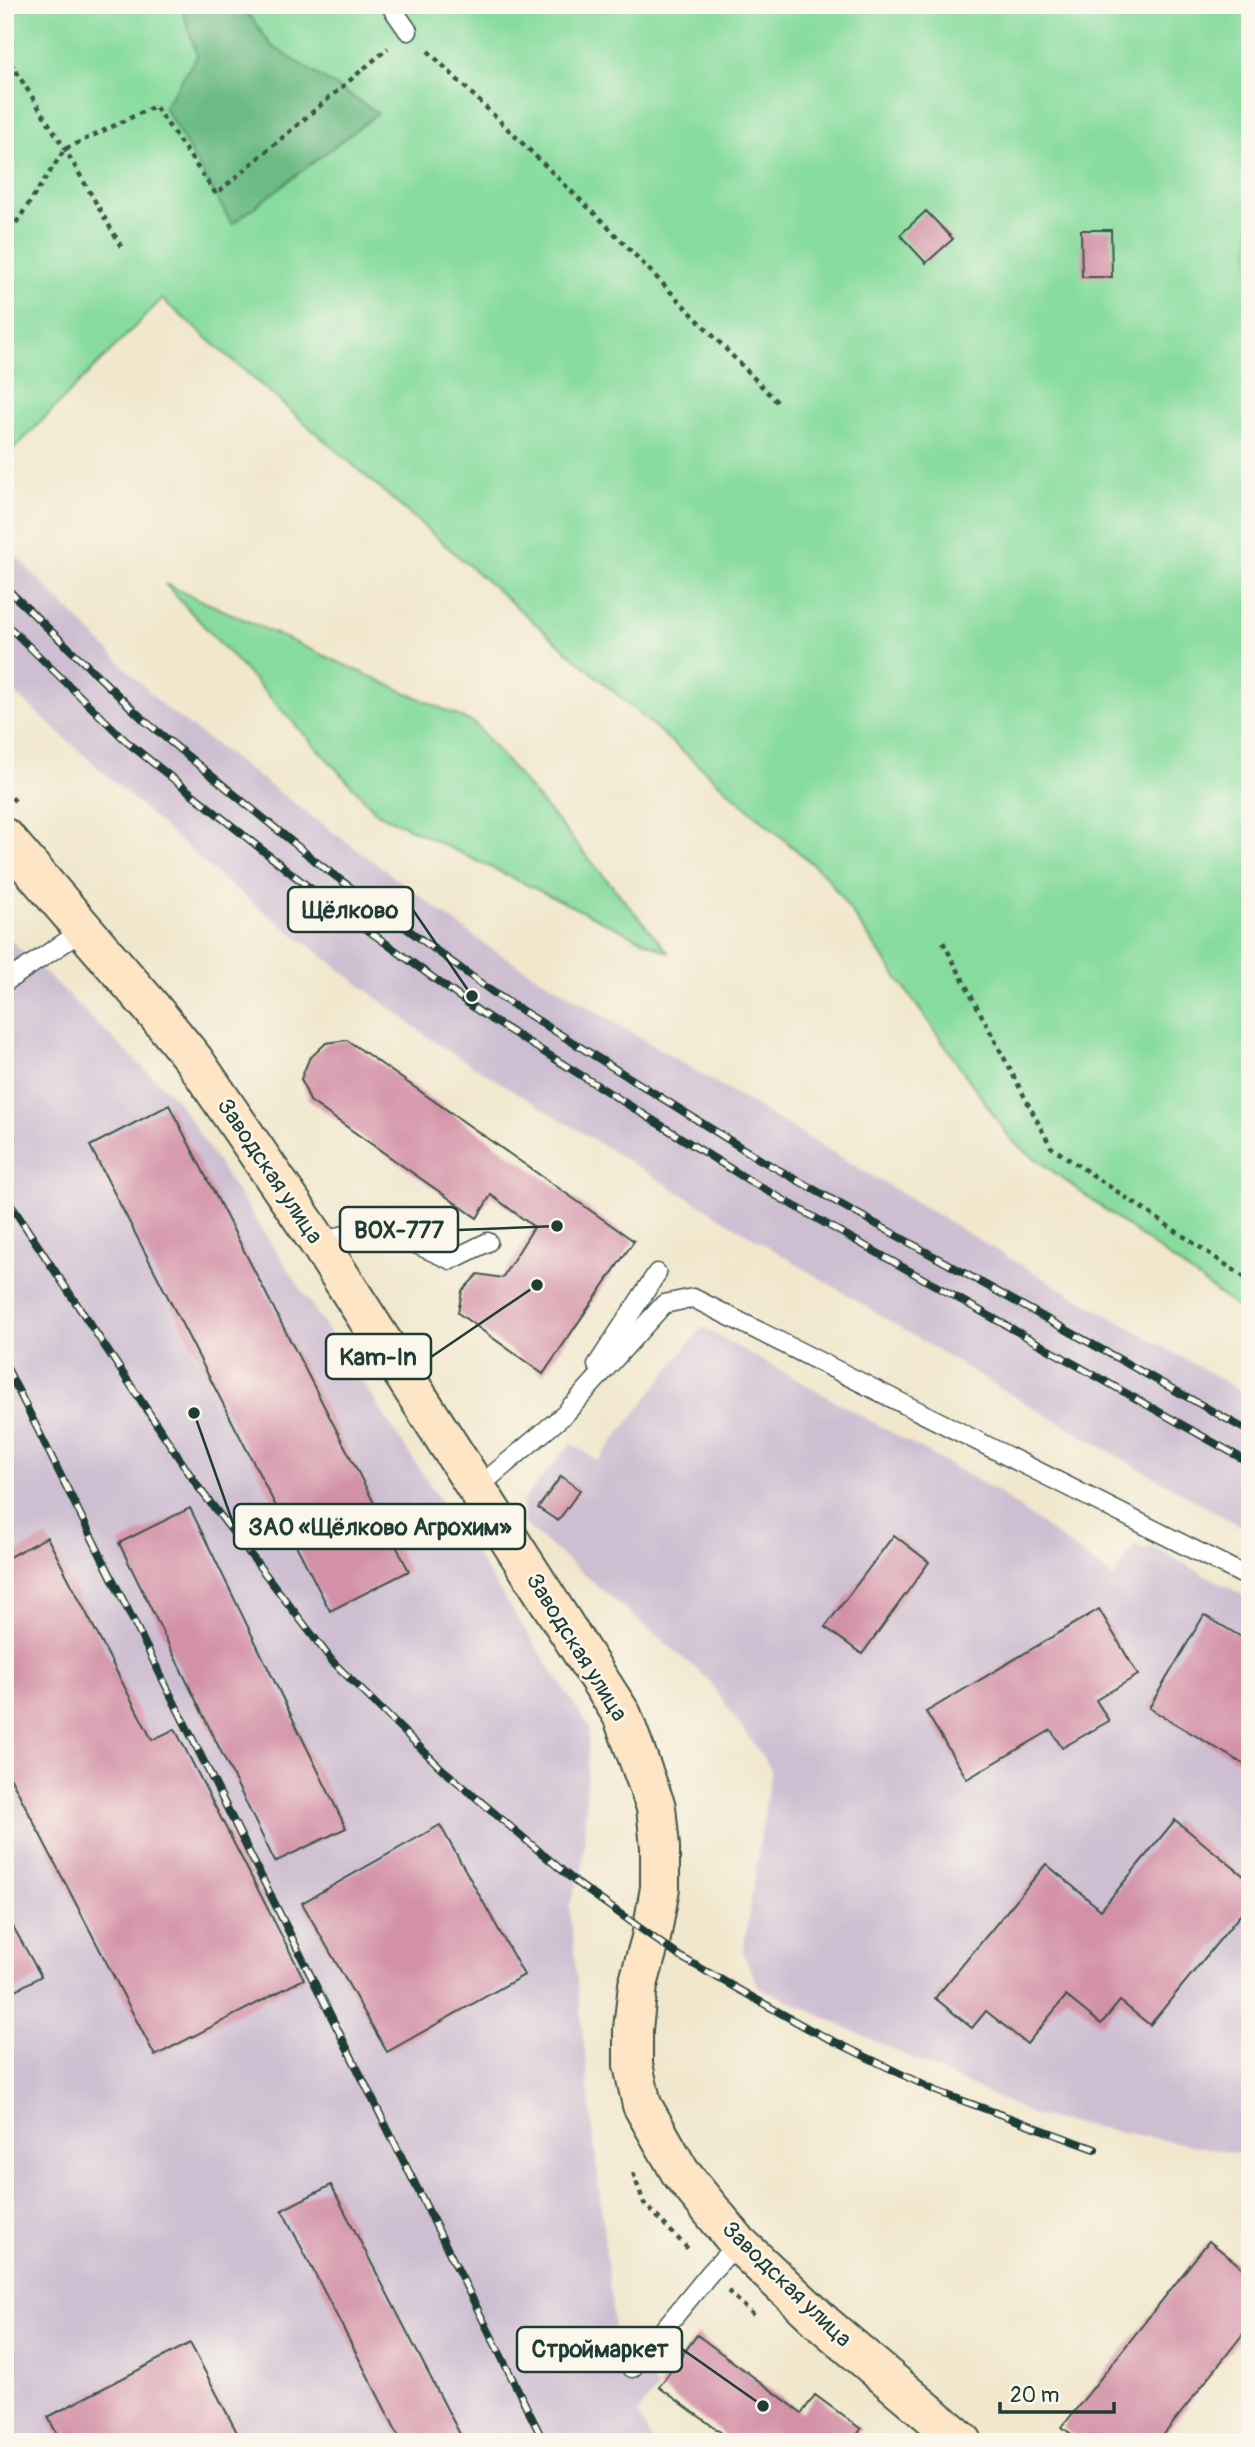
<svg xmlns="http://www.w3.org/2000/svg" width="1255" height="2447" font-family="Pangolin,sans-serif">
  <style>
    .industrial { fill: #cebed1 }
    .green { fill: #86db9d; stroke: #528c68; stroke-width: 2 }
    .forest { fill: #6cbb84; stroke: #467c5c; stroke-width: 2 }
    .building { fill: #d391a7 }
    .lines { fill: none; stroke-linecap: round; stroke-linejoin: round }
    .service-casing { stroke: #3e564b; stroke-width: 21 }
    .secondary-casing { stroke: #3e564b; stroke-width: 42 }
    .path { stroke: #3e564b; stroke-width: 4.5; stroke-dasharray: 5 5; stroke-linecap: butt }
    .service { stroke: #fff; stroke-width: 18 }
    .secondary { stroke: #fde5c5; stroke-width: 38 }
    .rail-casing { stroke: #1f3d34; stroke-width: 8 }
    .rail { stroke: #fbf7ec; stroke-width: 5; stroke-dasharray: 16; stroke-linecap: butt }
    .labels { text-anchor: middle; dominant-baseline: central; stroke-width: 5; stroke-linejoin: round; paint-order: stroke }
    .street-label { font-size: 23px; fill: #1f3d34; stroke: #fbf7ec }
    .leader { fill: none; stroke: #1f3d34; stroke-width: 2.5 }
    .callout-dot { fill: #1f3d34; stroke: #fbf7ec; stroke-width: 2.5 }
    .callout { fill: #fbf7ec; stroke: #1f3d34; stroke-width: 2.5 }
    .callout-label { font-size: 24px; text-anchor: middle; font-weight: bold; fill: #1f3d34 }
  </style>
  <rect width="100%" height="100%" fill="#fbf7ec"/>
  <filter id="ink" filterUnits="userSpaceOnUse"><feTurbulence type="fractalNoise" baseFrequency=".0143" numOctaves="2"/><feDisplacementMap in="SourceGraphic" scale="14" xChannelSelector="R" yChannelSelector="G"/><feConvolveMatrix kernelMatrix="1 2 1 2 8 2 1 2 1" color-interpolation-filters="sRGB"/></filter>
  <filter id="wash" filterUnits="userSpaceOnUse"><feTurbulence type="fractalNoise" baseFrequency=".00686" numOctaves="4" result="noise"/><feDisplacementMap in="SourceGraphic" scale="28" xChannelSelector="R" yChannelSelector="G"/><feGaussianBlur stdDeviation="1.57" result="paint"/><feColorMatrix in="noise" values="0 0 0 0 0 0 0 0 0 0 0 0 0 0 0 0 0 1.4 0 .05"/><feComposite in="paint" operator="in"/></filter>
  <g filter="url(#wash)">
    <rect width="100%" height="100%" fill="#f1e7cd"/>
    <!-- industrial -->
    <path class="industrial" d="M5 545 164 707 490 948 1053 1284 1250 1396V1532L989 1382 436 1043 222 879 5 684Z
      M5 935 176 1099 589 1727 583 1868 569 1906 617 2356 659 2387 637 2413 653 2442H5Z
      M702 1327 998 1492 1114 1578 1135 1544 1144 1550 1152 1546 1250 1599V2156L1036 2116 759 1987 743 1953 771 1769 707 1678 524 1524 523 1500 571 1443 598 1461Z"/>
    <!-- green -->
    <path class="green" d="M5 5H1250V1317L1012 1141 826 876 162 299 5 458Z
      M165 584 474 723 669 953 377 813Z"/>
    <!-- forest -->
    <path class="forest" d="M181 5H242L272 46 378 113 232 224 164 107 197 56Z"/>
    <g id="blocks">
      <!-- building -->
      <path class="building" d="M926 211 953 239 926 263 900 235Z
        M1081 230H1111L1112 277H1082Z
        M347 1040 634 1241 543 1374 458 1313 462 1291 478 1274 502 1278 534 1227 491 1195 477 1218 310 1101 301 1079 309 1059 326 1043Z
        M169 1105 409 1571 330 1611 90 1146Z
        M561 1476 580 1490 558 1521 538 1508Z
        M190 1508 346 1828 275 1862 119 1543Z
        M894 1535 929 1562 862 1654 825 1627Z
        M47 1537 152 1740 175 1729 304 1979 155 2056 5 1767V1559Z
        M1099 1609 1138 1675 1096 1700 1109 1721 1062 1748 1051 1730 967 1779 926 1712Z
        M1204 1615 1250 1642V1768L1149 1708Z
        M1175 1820 1250 1881V1903L1150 2025 1120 2001 1101 2024 1066 1996 1027 2044 986 2011 972 2028 935 1998 1046 1864 1101 1910Z
        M440 1825 524 1975 387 2052 302 1903Z
        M7 1916 41 1976 5 1996V1917Z
        M331 2185 464 2442H402L282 2210Z
        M1209 2241 1250 2274V2325L1158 2442H1082L1062 2427Z
        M697 2335 802 2413 815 2395 861 2429 852 2442H734L659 2387Z
        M190 2343 241 2440 237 2442H61L48 2417Z"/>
    </g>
  </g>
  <g filter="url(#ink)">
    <use href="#blocks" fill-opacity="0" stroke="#3e564b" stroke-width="2"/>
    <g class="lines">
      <defs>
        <path id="service" d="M390 5 408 31
          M5 982 85 929
          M319 1243 357 1231 398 1236 451 1260 488 1242
          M597 1365 657 1273
          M565 1414 664 1304 693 1298 1250 1578
          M476 1489 565 1414 571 1406
          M632 2368 710 2273 738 2243"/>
        <path id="secondary" d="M5 838 150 1006 194 1060 319 1243 622 1715 656 1807 660 1847V1888L651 1938 638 1985 633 2029V2065L642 2105 680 2172 738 2243 825 2325 963 2442"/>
      </defs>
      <!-- service casing -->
      <use href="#service" class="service-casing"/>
      <!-- secondary casing -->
      <use href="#secondary" class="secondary-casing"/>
      <!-- path -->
      <path class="path" d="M428 51 603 222 779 404
        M5 54 65 149 122 248
        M16 223 65 149 155 106 216 194 388 48
        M5 790 15 801
        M943 942 1051 1147 1250 1281
        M633 2173 644 2203 691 2252
        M728 2291 755 2316"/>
      <!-- service -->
      <use href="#service" class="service"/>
      <!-- secondary -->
      <use href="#secondary" class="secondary"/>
      <defs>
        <path id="rail" d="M5 587 145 721 319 864 494 993 761 1160 1250 1432
          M5 623 127 742 306 885 480 1012 750 1181 1250 1463
          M5 1196 199 1488 333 1662 441 1768 577 1883 679 1956 809 2029 936 2091 1095 2149
          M5 1364 544 2442"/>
      </defs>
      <!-- rail casing -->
      <use href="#rail" class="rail-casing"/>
      <!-- rail -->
      <use href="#rail" class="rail"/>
    </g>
  </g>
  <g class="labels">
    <!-- street labels -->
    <g class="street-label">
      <text transform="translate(270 1171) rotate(56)">Заводская улица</text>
      <text transform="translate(577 1647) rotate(58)">Заводская улица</text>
      <text transform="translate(787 2284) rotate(44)">Заводская улица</text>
    </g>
  </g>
  <!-- callouts -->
  <path class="leader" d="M472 996L413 910M557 1226L458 1230M537 1285L431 1357M194 1413L234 1526M763 2406L682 2349"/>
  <g class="callout-dot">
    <circle cx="472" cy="996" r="7"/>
    <circle cx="557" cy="1226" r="7"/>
    <circle cx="537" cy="1285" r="7"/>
    <circle cx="194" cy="1413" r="7"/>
    <circle cx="763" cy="2406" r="7"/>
  </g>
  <g class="callout">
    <rect x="288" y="887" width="125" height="45" rx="7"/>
    <rect x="340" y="1207" width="118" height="45" rx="7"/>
    <rect x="326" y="1334" width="105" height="45" rx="7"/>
    <rect x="234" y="1504" width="291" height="45" rx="7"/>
    <rect x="517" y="2327" width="165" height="45" rx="7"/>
  </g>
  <g class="callout-label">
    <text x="350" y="918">Щёлково</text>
    <text x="399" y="1238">ВОХ-777</text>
    <text x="378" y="1365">Kam-In</text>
    <text x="380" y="1535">ЗАО «Щёлково Агрохим»</text>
    <text x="600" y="2357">Строймаркет</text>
  </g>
  <!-- margin -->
  <rect width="1255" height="2447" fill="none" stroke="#fbf7ec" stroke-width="28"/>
  <!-- scale -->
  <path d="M1000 2402v10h114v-10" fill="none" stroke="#1f3d34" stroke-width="3.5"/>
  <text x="1010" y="2402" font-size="21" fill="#1f3d34" stroke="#fbf7ec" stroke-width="5" paint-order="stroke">20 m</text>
</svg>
